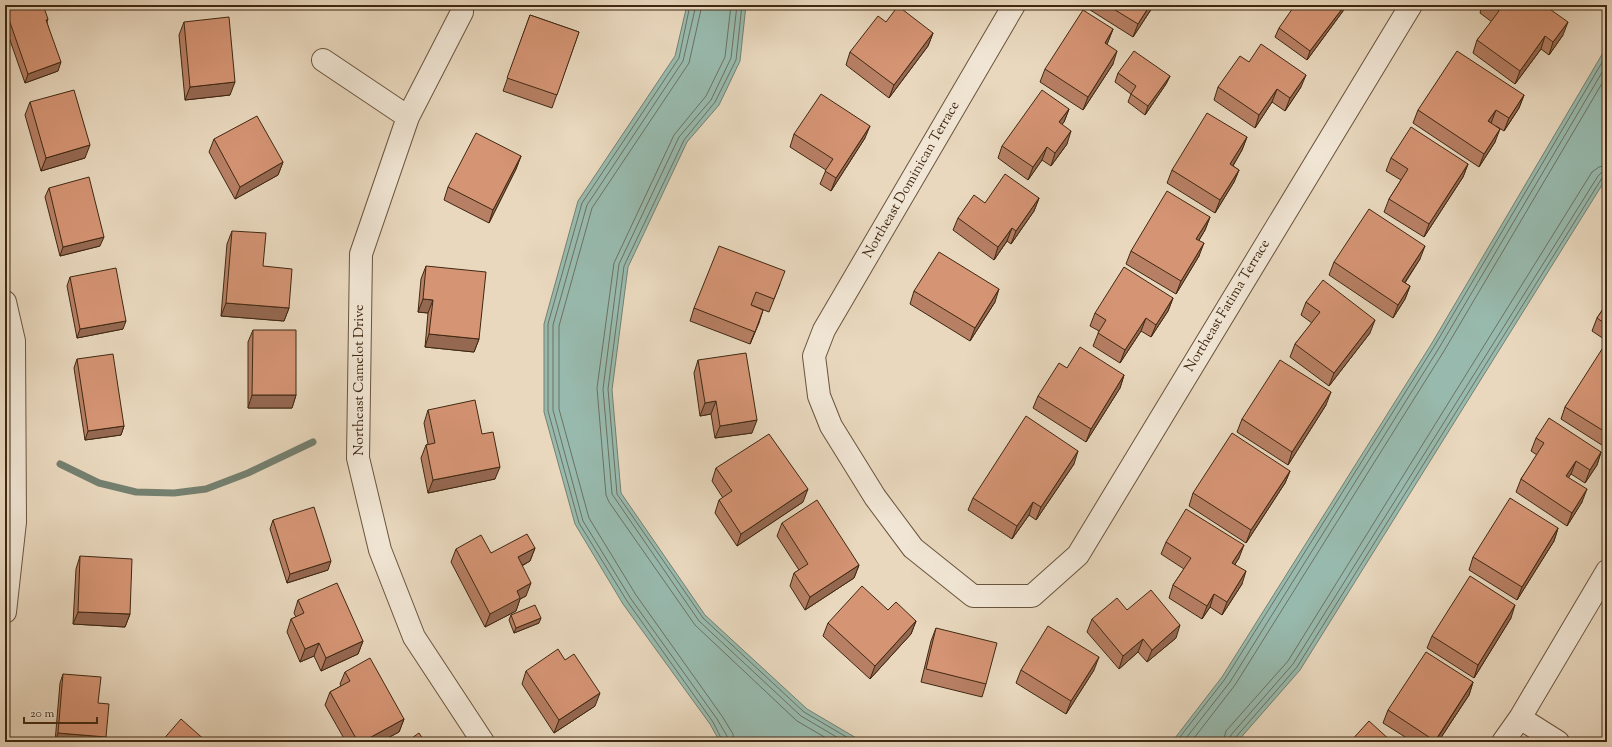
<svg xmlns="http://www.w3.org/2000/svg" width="1612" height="747" font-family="'Sorts Mill Goudy',serif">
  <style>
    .water { fill: #98baae; stroke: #748070 }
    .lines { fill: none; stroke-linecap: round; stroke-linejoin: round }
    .shore { stroke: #6c7160; stroke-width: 1 }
    .stream { stroke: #748070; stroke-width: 7 }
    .minor-casing { stroke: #6a543d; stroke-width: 24 }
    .minor { stroke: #f1e6d5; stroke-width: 22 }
    .wall { fill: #b77f64; stroke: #3f2812 }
    .shaded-wall { fill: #956851; stroke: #3f2812 }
    .building { fill: #d59474; stroke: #3f2812 }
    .labels { text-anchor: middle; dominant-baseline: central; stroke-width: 4; stroke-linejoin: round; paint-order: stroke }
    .street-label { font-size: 14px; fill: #3f2812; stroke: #f1e6d5 }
  </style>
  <rect width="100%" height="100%" fill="#e9d8be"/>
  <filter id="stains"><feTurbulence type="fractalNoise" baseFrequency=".005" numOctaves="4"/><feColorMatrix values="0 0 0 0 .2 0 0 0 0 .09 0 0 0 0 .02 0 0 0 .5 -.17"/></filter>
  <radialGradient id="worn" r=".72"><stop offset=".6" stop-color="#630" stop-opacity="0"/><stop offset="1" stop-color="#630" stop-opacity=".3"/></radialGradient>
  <!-- water -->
  <path class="water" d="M687 5H746L740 61 719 105 687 142 628 267 612 390 621 493 705 615 807 709 863 742H720L710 724 623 604 575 524 544 412V324L578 201 675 56Z
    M1607 46V177L1300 670 1237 742H1169L1175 738 1222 677 1432 343Z"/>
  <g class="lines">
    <!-- shore -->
    <path class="shore" d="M690 5 679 58 582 203 548 324V411L579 523 627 601 713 722 723 742
      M696 5 683 61 587 205 553 325V410L583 521 631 599 717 719 727 736 728 742
      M702 5 689 63 592 208 559 326V409L589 518 636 595 722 716 733 734 734 742
      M731 5 725 57 706 96 674 135 614 263 597 388 606 495 609 502 695 625 797 721 833 742
      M737 5 731 58 711 100 679 137 619 264 603 389 612 494 699 621 801 716 845 742
      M742 5 736 60 715 102 684 140 624 266 608 389 617 494 703 618 804 712 855 742
      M1176 742 1225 679 1435 345 1607 54
      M1183 742 1230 682 1439 348 1607 64
      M1191 742 1235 685 1444 351 1607 75
      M1223 742 1226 731 1288 661 1592 172 1599 167 1607 165
      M1229 742 1231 735 1293 664 1598 176 1602 172 1607 171
      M1234 742 1235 738 1297 667 1602 178 1607 176"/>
    <!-- stream -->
    <path class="stream" d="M60 464 99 483 136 492 174 493 206 489 248 473 313 442"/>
    <defs>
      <path id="minor" d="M462 5V12L408 117 361 254 358 458 380 550 414 637 483 742
        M1014 5 824 330 814 356 819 396 831 426 875 497 913 548 973 596H1032L1078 555 1411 5
        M323 60 408 117
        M5 302 14 341 15 522 5 612
        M1520 718 1558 742
        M1503 742 1520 718 1607 571"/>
    </defs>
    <!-- minor casing -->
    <use href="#minor" class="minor-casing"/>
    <!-- minor -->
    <use href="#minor" class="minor"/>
  </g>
  <!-- wall -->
  <path class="wall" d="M1088 5H1154L1133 37 1087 8Z
    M1482 5H1544L1563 35 1549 55 1541 49 1515 84 1473 53 1477 40 1492 22 1480 13Z
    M6 11 48 19 47 22 58 71 25 83 5 26V14Z
    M1343 11 1307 60 1275 37 1279 28Z
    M530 15 579 32 552 108 503 91Z
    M184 22 230 95 185 100 179 35Z
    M886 22 933 33 928 46 889 98 846 65 850 52Z
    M1113 29 1107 44 1113 64 1083 110 1040 82 1045 69Z
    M1249 62 1301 87 1285 111 1272 102 1255 128 1214 100 1218 87Z
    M1118 73 1170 76 1166 84 1145 115 1128 102 1131 94 1115 82Z
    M1524 95 1519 108 1504 131 1496 126 1495 142 1479 167 1413 123 1418 110Z
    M30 102 85 158 41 171 25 115Z
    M1069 109 1064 122 1062 124 1067 144 1051 166 1042 160 1028 180 998 158 1002 146Z
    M794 134 865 138 831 191 820 184 826 170 790 147Z
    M1247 137 1242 150 1233 166 1239 170 1234 182 1215 213 1167 183 1172 170Z
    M214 139 283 162 278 175 235 199 209 152Z
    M521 156 516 169 489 223 444 200 448 187Z
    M1391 158 1468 164 1463 177 1424 237 1384 212 1389 199 1401 180 1386 171Z
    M49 188 100 246 60 256 45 197Z
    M1039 198 1034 211 1011 244 1007 241 994 260 953 230 958 218 985 203Z
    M1210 217 1205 230 1199 240V256L1176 294 1126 264 1131 251Z
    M232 231 263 266 289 308 284 321 221 316 227 244Z
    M1420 259 1405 283 1410 286 1405 299 1393 318 1329 275 1334 262Z
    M426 266 479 339 474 352 425 347 428 313 418 312 421 279Z
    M70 277 123 329 77 338 67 286Z
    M780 284 769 312 751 305V306L763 310 750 344 690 321 694 308Z
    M914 291 995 302 970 341 910 304Z
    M1173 298 1168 311 1151 337 1141 331 1120 363 1093 346 1099 331 1090 326 1095 313Z
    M1306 302 1370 333 1329 386 1290 357 1295 344 1312 323 1301 315Z
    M1607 303V341L1592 331 1597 318Z
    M253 330 296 395 292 408H248V342Z
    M1607 348V443L1605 447 1561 419 1565 407Z
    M77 359 124 426 121 435 85 440 74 368Z
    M698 360 752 433 715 438 711 414 700 416 694 373Z
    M1124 375 1120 388 1086 442 1033 408 1038 396Z
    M1326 405 1288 465 1237 432 1242 419Z
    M428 410 482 434 495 479 428 493 421 458 426 445 428 444 424 423Z
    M1536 438 1601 452 1597 465 1585 483 1571 474 1568 477 1582 502 1567 526 1516 492 1521 479 1537 455 1531 451Z
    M1074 464 1036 520 1029 515 1012 539 968 510 973 498Z
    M716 468 803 502 737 546 715 513 719 500 723 498 712 481Z
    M1290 471 1285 483 1246 543 1189 506 1193 493Z
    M273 520 328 570 287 583 270 529Z
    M782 523 859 565 854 578 805 610 790 586 794 573 799 570 777 536Z
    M1558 528 1554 541 1517 600 1469 570 1473 557Z
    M1166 542 1239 558 1235 564 1242 584 1222 615 1210 607 1202 619 1169 598 1173 585 1184 569 1161 554Z
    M535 548 530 561 522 566 526 596 520 599 516 611 485 627 451 562 456 549 491 553Z
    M80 556 130 614 125 627 73 624 76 569Z
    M298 600 363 641 358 654 321 671 314 656 300 662 287 632 291 619 296 617 294 613Z
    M888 610 916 621 911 634 870 679 823 636 828 623Z
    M1127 610 1176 638 1147 662 1138 652 1119 669 1087 632 1092 619Z
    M511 615 539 623 514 633 509 620Z
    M1511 618 1474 678 1427 648 1432 636Z
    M936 628 986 684 982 697 921 682 931 641Z
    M1021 670H1094L1066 714 1016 683Z
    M526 671 595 706 554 733 522 684Z
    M345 672 404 719 399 732 380 742H346L325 705 330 692 341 686 340 684Z
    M63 674 98 703 106 737 105 742H55L60 683Z
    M1473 682 1469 695 1438 742H1413L1383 723 1388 710Z"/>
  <!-- shaded-wall -->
  <path class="shaded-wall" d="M1150 5H1154L1133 37 1138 24Z
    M1345 5H1346L1343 11 1307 60 1310 51Z
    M1568 22 1563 35 1549 55 1553 42Z
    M1113 29 1108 42 1100 56 1105 43Z
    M933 33 928 46 889 98 894 85Z
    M1545 36 1541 49 1515 84 1520 71Z
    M1117 51 1113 64 1083 110 1088 97Z
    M61 62 58 71 25 83 28 74Z
    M1306 75 1301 87 1285 111 1290 98Z
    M1170 76 1166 84 1145 115 1148 106Z
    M235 82 230 95 185 100 190 87Z
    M1277 89 1272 102 1255 128 1259 115Z
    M1524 95 1519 108 1504 131 1509 118Z
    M1069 109 1064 122 1054 135 1059 122Z
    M1496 110 1491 123 1488 121Z
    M870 126 865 138 831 191 836 178Z
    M1500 129 1495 142 1479 167 1484 154Z
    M1071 131 1067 144 1051 166 1055 153Z
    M1247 137 1242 150 1226 177 1230 164Z
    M90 145 85 158 41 171 46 158Z
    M1047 147 1042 160 1028 180 1033 167Z
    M521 156 516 169 489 223 493 210Z
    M283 162 278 175 235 199 240 187Z
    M1468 164 1463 177 1424 237 1429 224Z
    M1239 170 1234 182 1215 213 1220 200Z
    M1039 198 1034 211 1011 244 1016 231Z
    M1210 217 1205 230 1192 252 1196 239Z
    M1012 228 1007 241 994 260 998 247Z
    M104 237 100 246 60 256 63 247Z
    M1204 243 1199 256 1176 294 1181 281Z
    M1425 246 1420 259 1397 294 1402 281Z
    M1410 286 1405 299 1393 318 1398 305Z
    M999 289 995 302 970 341 975 328Z
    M1173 298 1168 311 1151 337 1156 325Z
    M423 299 433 300 428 313 418 312Z
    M226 303 289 308 284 321 221 316Z
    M763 310 759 323 750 344 755 332Z
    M1146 318 1141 331 1120 363 1125 350Z
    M1375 320 1370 333 1329 386 1334 373Z
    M126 321 123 329 77 338 80 329Z
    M429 334 479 339 474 352 425 347Z
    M1124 375 1120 388 1086 442 1091 429Z
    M1331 392 1326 405 1288 465 1292 452Z
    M252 395H296L292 408H248Z
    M716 401 711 414 700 416 705 403Z
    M757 420 752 433 715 438 720 426Z
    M124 426 121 435 85 440 88 431Z
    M1078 451 1074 464 1036 520 1041 507Z
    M1601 452 1597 465 1585 483 1590 470Z
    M1576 461 1571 474 1561 489 1566 476Z
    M500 467 495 479 428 493 433 480Z
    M1290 471 1285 483 1246 543 1251 530Z
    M808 489 803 502 737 546 741 534Z
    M1587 489 1582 502 1567 526 1572 513Z
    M1033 502 1029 515 1012 539 1017 526Z
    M1558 528 1554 541 1517 600 1522 587Z
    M1244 545 1239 558 1228 575 1232 563Z
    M535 548 530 561 513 570 518 557Z
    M331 561 328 570 287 583 290 574Z
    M859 565 854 578 805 610 810 597Z
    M1246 571 1242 584 1222 615 1227 602Z
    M531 583 526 596 520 599 516 611 485 627 490 614 517 591Z
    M1214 594 1210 607 1202 619 1207 606Z
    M1515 605 1511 618 1474 678 1478 665Z
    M78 612 130 614 125 627 73 624Z
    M541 618 539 623 514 633 516 628Z
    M916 621 911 634 870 679 875 666Z
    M1180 625 1176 638 1147 662 1152 650Z
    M1143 639 1138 652 1119 669 1123 656Z
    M363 641 358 654 321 671 326 658Z
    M319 643 314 656 300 662 305 649Z
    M1099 657 1094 670 1066 714 1071 701Z
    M1473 682 1469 695 1438 742H1435Z
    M600 693 595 706 554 733 559 720Z
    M404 719 399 732 380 742H362Z
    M58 733 106 737 105 742H55Z"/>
  <!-- building -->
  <path class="building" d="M23 5H43L48 19 46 20 61 62 28 74 6 11Z
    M1107 5H1150L1138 24Z
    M1295 5H1345L1310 51 1279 28Z
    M1491 5H1544L1568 22 1553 42 1545 36 1520 71 1477 40 1499 11Z
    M898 6 933 33 894 85 850 52 878 16 886 22Z
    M1083 10 1113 29 1105 43 1117 51 1088 97 1045 69Z
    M530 15 579 32 557 95 507 78Z
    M229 17 235 82 190 87 184 22Z
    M1261 44 1306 75 1290 98 1277 89 1259 115 1218 87 1240 56 1249 62Z
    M1134 51 1170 76 1148 106 1131 94 1136 86 1118 73Z
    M1457 51 1524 95 1509 118 1496 110 1488 121 1500 129 1484 154 1418 110Z
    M74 90 90 145 46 158 30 102Z
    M1042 90 1069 109 1059 122 1071 131 1055 153 1047 147 1033 167 1002 146Z
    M821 94 870 126 836 178 825 171 833 159 794 134Z
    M1207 113 1247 137 1230 164 1239 170 1220 200 1172 170Z
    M257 116 283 162 240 187 214 139Z
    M1411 127 1468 164 1429 224 1389 199 1408 169 1391 158Z
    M476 133 521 156 493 210 448 187Z
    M1005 174 1039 198 1016 231 1012 228 998 247 958 218 974 195 985 203Z
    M89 177 104 237 63 247 49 188Z
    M1167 191 1210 217 1196 239 1204 243 1181 281 1131 251Z
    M1369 209 1425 246 1402 281 1410 286 1398 305 1334 262Z
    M232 231 266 233 263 266 292 269 289 308 226 303Z
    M719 246 785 271 774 299 756 292 751 305 763 310 755 332 694 308Z
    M939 252 999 289 975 328 914 291Z
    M426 266 486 272 479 339 429 334 433 300 423 299Z
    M1124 267 1173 298 1156 325 1146 318 1125 350 1098 333 1106 320 1095 313Z
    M116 268 126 321 80 329 70 277Z
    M1323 280 1375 320 1334 373 1295 344 1320 312 1306 302Z
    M1607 303V325L1597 318Z
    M253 330H296V395H252Z
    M1604 346 1607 348V433L1565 407Z
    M1080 347 1124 375 1091 429 1038 396 1059 363 1067 368Z
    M746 353 757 420 720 426 716 401 705 403 698 360Z
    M113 354 124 426 88 431 77 359Z
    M1280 360 1331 392 1292 452 1242 419Z
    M475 400 482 434 493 432 500 467 433 480 426 445 435 443 428 410Z
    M1026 416 1078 451 1041 507 1033 502 1017 526 973 498Z
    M1549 418 1601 452 1590 470 1576 461 1566 476 1587 489 1572 513 1521 479 1544 443 1536 438Z
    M1232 433 1290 471 1251 530 1193 493Z
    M769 434 808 489 741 534 719 500 732 491 716 468Z
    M1510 498 1558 528 1522 587 1473 557Z
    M817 500 859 565 810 597 794 573 808 564 782 523Z
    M314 507 331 561 290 574 273 520Z
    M1186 509 1244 545 1232 563 1246 571 1227 602 1214 594 1207 606 1173 585 1191 558 1166 542Z
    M527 534 535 548 518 557 531 583 517 591 520 598 490 614 456 549 481 535 491 553Z
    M80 556 132 559 130 614 78 612Z
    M1470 576 1515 605 1478 665 1432 636Z
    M337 583 363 641 326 658 319 643 305 649 291 619 304 613 298 600Z
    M862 586 888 610 896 602 916 621 875 666 828 623Z
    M1151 590 1180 625 1152 650 1143 639 1123 656 1092 619 1117 598 1127 610Z
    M535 605 541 618 516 628 511 615Z
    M1048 626 1099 657 1071 701 1021 670Z
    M936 628 997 643 986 684 926 669Z
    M558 649 565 660 574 654 600 693 559 720 526 671Z
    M1426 652 1473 682 1435 741 1388 710Z
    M370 658 404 719 362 742H358L330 692 350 681 345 672Z
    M63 674 101 677 98 703 109 704 106 737 58 733Z
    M181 719 207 742H161Z
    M1369 721 1392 742H1350Z
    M419 733 425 742H406Z
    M640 739 642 742H634Z"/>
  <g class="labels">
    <!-- street labels -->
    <g class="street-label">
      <text transform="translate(912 180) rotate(-60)">Northeast Dominican Terrace</text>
      <text transform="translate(1228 306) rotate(-59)">Northeast Fatima Terrace</text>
      <text transform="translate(360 380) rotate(-90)">Northeast Camelot Drive</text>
    </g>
  </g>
  <!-- margin -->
  <rect width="1612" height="747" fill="none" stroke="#e9d8be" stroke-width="20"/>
  <rect x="6" y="6" width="1600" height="735" fill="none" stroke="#3f2812" stroke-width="2"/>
  <rect x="10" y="10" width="1592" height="727" fill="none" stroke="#3f2812"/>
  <!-- scale -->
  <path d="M24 717v6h73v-6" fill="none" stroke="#3f2812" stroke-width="2"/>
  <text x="30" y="717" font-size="12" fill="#3f2812" stroke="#f1e6d5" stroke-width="3" paint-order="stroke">20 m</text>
  <rect width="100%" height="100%" filter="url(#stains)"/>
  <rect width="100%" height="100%" fill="url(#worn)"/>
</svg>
